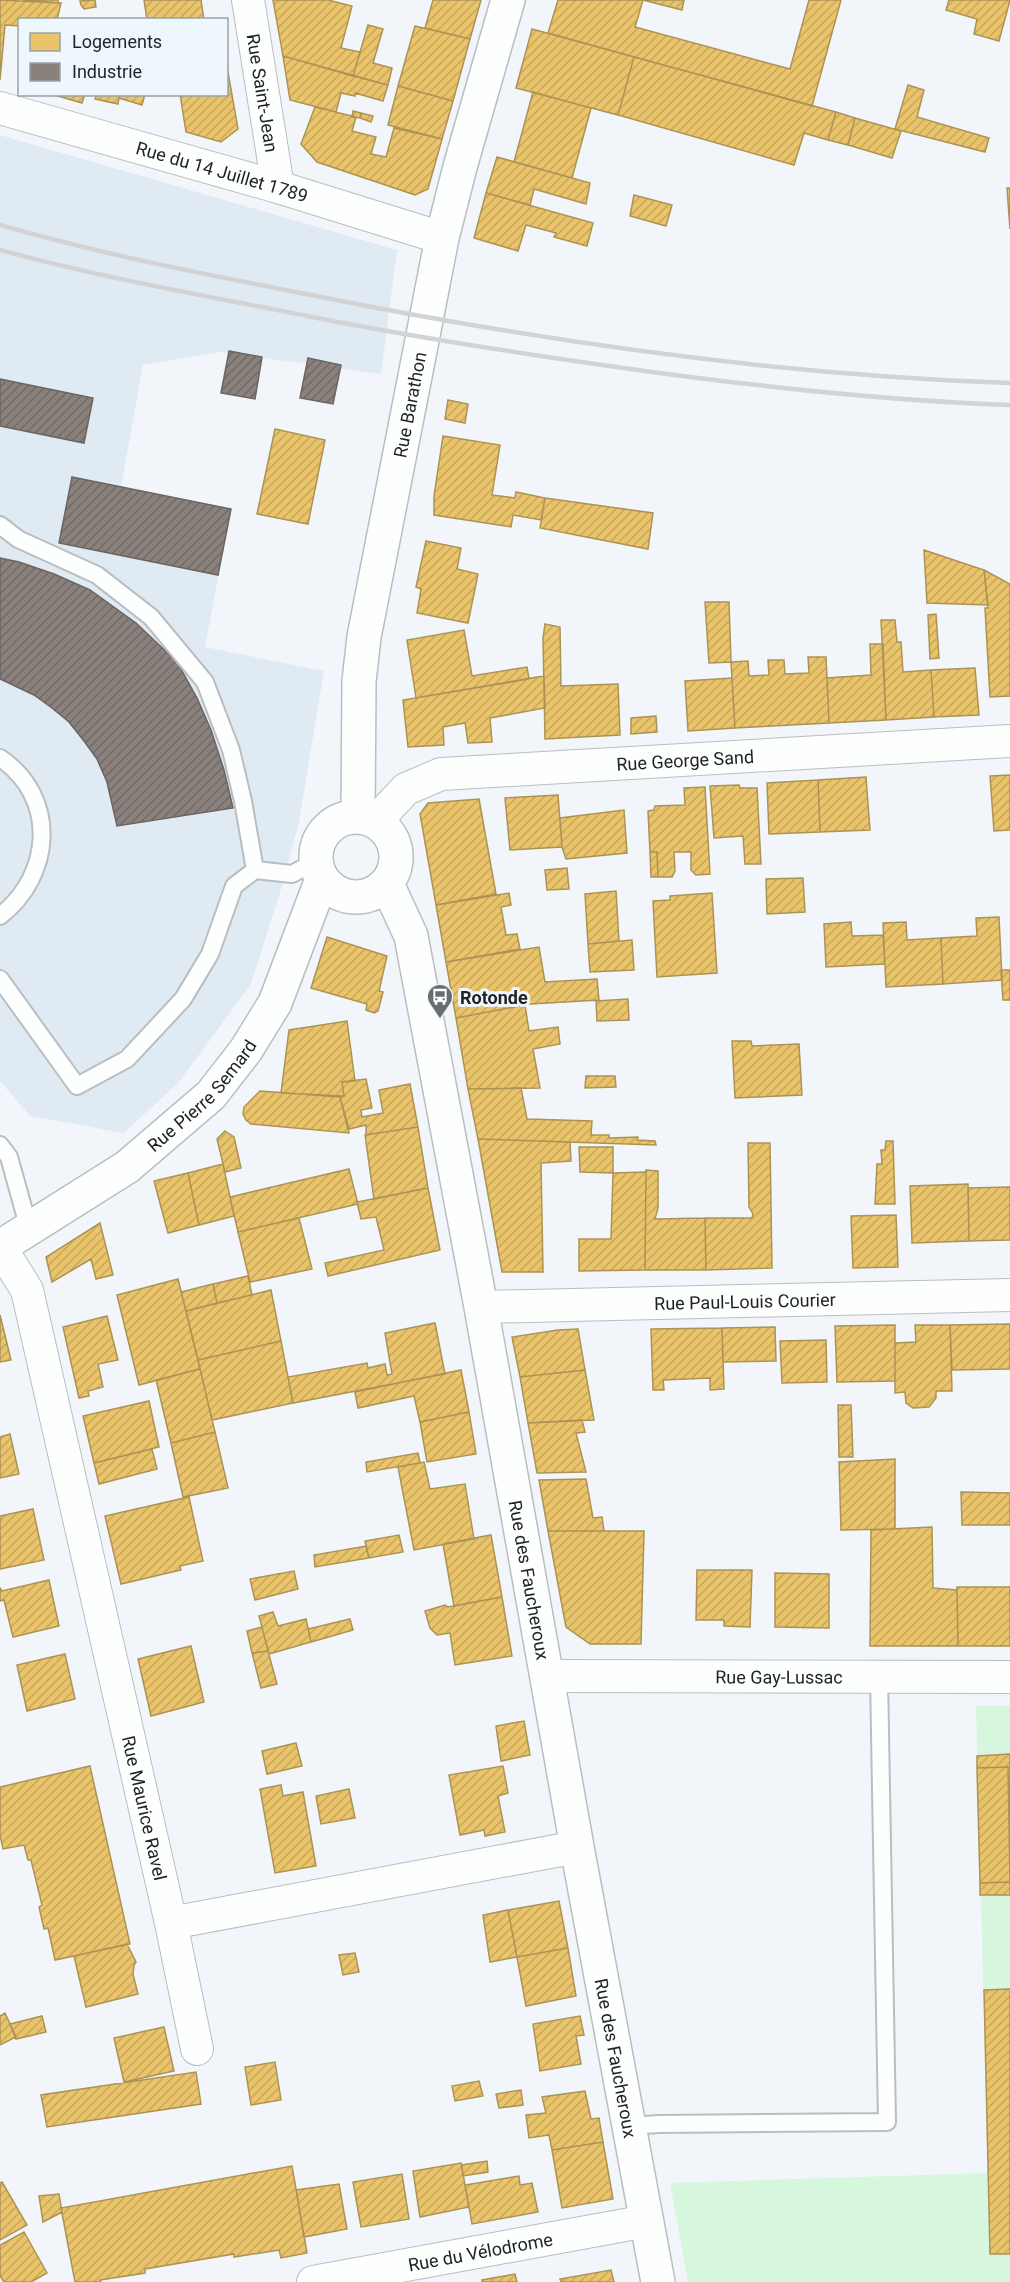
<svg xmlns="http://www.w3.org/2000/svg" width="1010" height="2282" font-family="Roboto,sans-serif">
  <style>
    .built { fill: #e0eaf3 }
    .green { fill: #d6f7de }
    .homes { fill: url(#homes-hatch); stroke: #ac9355; stroke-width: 1.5 }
    .industry { fill: url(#industry-hatch); stroke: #6a6462; stroke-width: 1.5 }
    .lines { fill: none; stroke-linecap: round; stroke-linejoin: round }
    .lane-casing { stroke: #babec1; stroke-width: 20 }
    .street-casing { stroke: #babec1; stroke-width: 34 }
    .secondary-casing { stroke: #babec1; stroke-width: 36 }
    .lane { stroke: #fdfefe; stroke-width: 16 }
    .street { stroke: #fdfefe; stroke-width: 32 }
    .secondary { stroke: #fdfefe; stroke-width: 33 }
    .rail { stroke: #d2d3d5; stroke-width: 4.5 }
    .labels { text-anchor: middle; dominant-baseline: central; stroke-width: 6; stroke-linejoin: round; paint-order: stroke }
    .street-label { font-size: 18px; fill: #1f2225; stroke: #eef6fe }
    .poi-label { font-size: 18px; font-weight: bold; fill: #1f2225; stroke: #eef6fe; text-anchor: start }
  </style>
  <defs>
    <pattern id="homes-hatch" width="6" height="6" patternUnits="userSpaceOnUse" patternTransform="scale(1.5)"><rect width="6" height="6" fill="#e9c46a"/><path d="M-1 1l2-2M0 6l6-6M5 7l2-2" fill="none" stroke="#c7a85c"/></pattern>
    <pattern id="industry-hatch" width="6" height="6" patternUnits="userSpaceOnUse" patternTransform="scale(1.5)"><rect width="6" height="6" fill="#8a817c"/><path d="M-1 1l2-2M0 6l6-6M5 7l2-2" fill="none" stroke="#706965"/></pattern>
  </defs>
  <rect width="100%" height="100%" fill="#f2f6fa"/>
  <!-- built -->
  <path class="built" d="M0 135 397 250 381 374 220 352 143 365 121 487 231 509 205 647 324 671 299 822 281 889 251 984 179 1082 124 1133 30 1116 0 1081Z"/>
  <!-- green -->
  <path class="green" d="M976 1706H1010V2282H688L670 2183 988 2173Z"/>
  <!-- homes -->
  <path class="homes" d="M0 0 61 3 57 20H20V26L5 25 0 80Z
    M23 0H58V3Z
    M95 0 96 7 84 9 81 5 80 1Z
    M144 0H201L204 20H147Z
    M273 0H328L352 6 341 48 360 52 353 76 283 56Z
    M433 0H481L470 39 425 28Z
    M558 0H643L635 27 790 69 809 0H841L812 106 548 33Z
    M643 0H684L682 10Z
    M949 0H1010L999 41 974 34 977 19 946 10Z
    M368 25 383 29 373 63 392 68 388 85 353 76Z
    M415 26 470 39 453 101 398 86Z
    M532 29 634 57 618 115 516 88Z
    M283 56 388 85 383 101 355 93V96L341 93 336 112 290 100Z
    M634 57 836 112 828 140 804 133 794 165 618 115Z
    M226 61 238 129 221 142 186 132 180 94H226Z
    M908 85 924 90 917 117 989 138 985 152 895 129Z
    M398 86 453 101 442 139 388 125Z
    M533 92 591 108 572 178 514 162Z
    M51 94H85L82 103Z
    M97 94H145L142 105 119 98 118 104 95 99Z
    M315 107 356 117 352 131 376 137 371 154 386 157 394 128 442 139 428 189 415 195 317 162 301 144Z
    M353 111 361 113 360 118 352 117Z
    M836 112 855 118 848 145 828 140Z
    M361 113 373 116 371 122 360 118Z
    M855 118 901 131 892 158 848 145Z
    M497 157 590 183 586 204 534 189 530 205 486 193Z
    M1007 188H1010V229Z
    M486 193 593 223 587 246 554 237 556 233 526 225 518 251 474 238Z
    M634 195 672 205 666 226 630 216Z
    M448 400 468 404 465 423 445 419Z
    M275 429 325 440 308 524 257 514Z
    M443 436 500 445 492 495 515 498 516 492 545 498 541 520 513 515 511 527 434 515V496Z
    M545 498 653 513 648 549 540 528Z
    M426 541 461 548 457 569 478 574 468 623 417 613 421 589 416 587Z
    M924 550 984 570 988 605 927 603Z
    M984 570 1010 584V696L990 697 985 608H988Z
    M705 602H729L731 662 709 663Z
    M936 614 939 658 930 659 928 615Z
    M881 620H895L897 642H901L903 672 931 670 934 717 886 720Z
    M545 624 560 627 561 686 618 684 620 735 545 739 543 638Z
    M464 630 472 676 527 667 529 679 416 698 407 640Z
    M870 644H883L886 720 829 723 827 678 871 675Z
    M808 657H826L829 723 735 728 731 662 748 661 749 676 769 675 768 660H784L785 674 809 673Z
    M975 668 979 715 934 717 931 670Z
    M544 676 545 708 490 718 492 742 468 743 465 723 443 727 444 745 408 747 403 700Z
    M732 678 735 728 688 731 685 681Z
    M656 716 657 732 631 734V718Z
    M1010 775V830L994 831 990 776Z
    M866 777 870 830 820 832 818 780Z
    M818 780 820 832 769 834 767 783Z
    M739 785 740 788H757L761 864H745L743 836 714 838 710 786Z
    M705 787 710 874 696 875 691 870V852H674L675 871 672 877H658L657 852H650L648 811 654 810 655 806 685 805 684 788Z
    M558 795 562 847 510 850 505 798Z
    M479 799 496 894 436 905 420 814 428 803Z
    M624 810 627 853 566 859 562 847 560 818Z
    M650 852H657L658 877H651Z
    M567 868 569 889 547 890 545 870Z
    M803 878 805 912 767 914 766 879Z
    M616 891 619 941 588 944 585 894Z
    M509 893 511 905 501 907 506 935 517 934 520 949 446 962 436 905Z
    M712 893 717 973 657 977 653 901 670 900V896Z
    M999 917 1002 980 943 984 941 938 977 936 976 918Z
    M851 922 852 936 883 935 885 964 826 967 824 924Z
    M906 922 907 940 941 938 943 984 886 987 883 923Z
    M327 937 387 956 379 991 383 992 378 1011 374 1013 366 1010 367 1004 311 988Z
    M632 940 634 970 590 972 588 944Z
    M539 947 545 982 597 979 599 1000 530 1004 456 1018 446 962Z
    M1001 970H1010V1000H1003Z
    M628 999 629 1020 597 1021 596 1001Z
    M525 1005 529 1031 558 1027 560 1044 533 1049 540 1088 468 1089 456 1018Z
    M347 1021 355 1081 342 1082 344 1096 281 1093 289 1030Z
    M732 1041H751L752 1046 799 1044 802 1095 735 1098Z
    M586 1076H615L616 1087 585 1088Z
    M366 1079 372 1108 361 1110 362 1117 383 1113 379 1090 410 1084 418 1127 366 1135V1125L349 1129 340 1097 344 1096 342 1082Z
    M521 1088 527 1119 592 1121 591 1135H609V1138L638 1137 637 1140 655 1141 656 1145 478 1139 468 1089Z
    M260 1091 340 1097 349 1133 251 1124 246 1120 243 1114 244 1107Z
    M418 1127 428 1188 374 1199 365 1135Z
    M225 1131 234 1137 241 1168 225 1172 217 1139Z
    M478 1139 570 1142 571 1161 541 1163 543 1272H502Z
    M886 1141H893L895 1204H875L877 1164H882L881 1150H885Z
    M748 1143H770L772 1268 706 1270 705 1218H752L753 1214 749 1207Z
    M579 1147H613V1173L580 1172Z
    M223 1164 234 1216 199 1225 188 1173Z
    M349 1169 358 1204 238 1232 230 1197Z
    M646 1170 658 1171V1208L655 1219 705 1218 706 1270H645Z
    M646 1172 645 1270 579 1271V1239H611L613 1173Z
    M188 1173 199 1225 168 1233 154 1181Z
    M968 1184 969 1241 912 1243 910 1186Z
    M1010 1187V1240L969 1241 968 1188Z
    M428 1188 440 1250 328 1276 325 1263 384 1250 376 1217 361 1219 357 1202Z
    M896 1215 898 1267 853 1268 851 1216Z
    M299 1218 312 1269 250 1282 238 1232Z
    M100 1223 113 1275 96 1279 91 1259 52 1282 46 1257Z
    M248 1276 252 1295 217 1303 213 1284Z
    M178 1279 200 1369 139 1385 117 1295Z
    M213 1284 217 1303 186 1311 181 1292Z
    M271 1290 281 1341 198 1360 186 1311Z
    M0 1315 11 1360 0 1362Z
    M107 1316 118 1360 98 1364 103 1387 88 1391 89 1396 79 1398 63 1327Z
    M435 1323 445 1374 293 1403 288 1377 367 1363 368 1368 385 1364 387 1375 392 1374 385 1333Z
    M1010 1324V1369L952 1370 950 1325Z
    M895 1325V1381L837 1382 835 1326Z
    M915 1325H950L952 1391H936V1398L929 1407 913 1408 906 1403 905 1392 895 1393V1343L916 1342Z
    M775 1327 776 1361 723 1362 722 1328Z
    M722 1328 724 1389 710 1390V1378L663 1380 664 1390H653L651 1329Z
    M578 1329 585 1370 520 1377 512 1337 558 1330Z
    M826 1340 827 1382 782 1383 780 1341Z
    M281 1341 293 1403 212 1420 198 1360Z
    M200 1369 215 1432 171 1443 156 1380Z
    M461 1370 469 1412 420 1422 414 1396 358 1408 355 1392Z
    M585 1370 594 1420 528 1423 520 1377Z
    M149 1401 159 1447 94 1463 83 1416Z
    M838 1405H851L853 1457H839Z
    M469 1412 476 1454 427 1462 420 1422Z
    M582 1420 585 1432 576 1433 586 1472 537 1473 528 1423Z
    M215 1432 228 1488 183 1497 171 1443Z
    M10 1434 19 1474 0 1478V1437Z
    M152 1449 157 1469 99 1484 94 1463Z
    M418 1453 420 1463 367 1472 366 1462Z
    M895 1459V1529L841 1530 839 1462Z
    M424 1462 430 1489 465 1484 474 1539 414 1550 398 1467Z
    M586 1479 593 1518 602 1517 604 1531H548L539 1480Z
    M961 1492 1010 1493V1525H962Z
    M189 1497 203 1561 180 1566 181 1570 121 1584 105 1516Z
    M33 1509 44 1560 0 1569V1516Z
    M932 1527 933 1588 957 1590 958 1646H870L871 1530Z
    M548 1531H644L641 1644H590L566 1627Z
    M399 1535 403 1552 369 1558 365 1541Z
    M491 1535 502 1597 454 1606 443 1544Z
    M366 1546 369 1558 315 1567 314 1555Z
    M697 1570H752L750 1627 724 1626V1620H696Z
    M294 1571 298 1589 255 1600 250 1579Z
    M775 1573 829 1574V1628L775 1627Z
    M49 1580 59 1626 13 1637 4 1600 0 1601V1588L2 1591Z
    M957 1587H1010V1646H958Z
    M502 1597 512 1656 455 1665 450 1633 437 1635 430 1628 425 1611 445 1605 448 1607Z
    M273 1612 278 1626 306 1619 311 1642 269 1654 259 1616Z
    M350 1619 353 1630 311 1642 308 1629Z
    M262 1627 268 1651 252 1653 247 1631Z
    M191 1646 204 1702 151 1716 138 1659Z
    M268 1651 277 1684 261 1688 252 1653Z
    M65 1654 75 1699 27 1711 17 1665Z
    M524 1721 530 1755 501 1761 496 1726Z
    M296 1743 302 1766 267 1774 262 1751Z
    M1010 1754V1834L1008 1767 977 1768V1756Z
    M90 1766 130 1944 55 1960 48 1928 44 1929 39 1907 42 1905 31 1860H28L24 1845 3 1849 0 1835V1787Z
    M503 1766 508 1793 498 1796 505 1832 485 1836 484 1830 460 1835 449 1775Z
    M1008 1767 1010 1882 980 1883 977 1768Z
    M281 1785 283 1796 303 1792 316 1866 275 1873 260 1789Z
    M349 1789 355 1818 321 1824 316 1796Z
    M1010 1882V1895H980V1883Z
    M559 1901 568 1948 517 1957 508 1910Z
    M508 1910 517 1957 490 1962 483 1915Z
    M127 1944 136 1962 134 1965 133 1974 138 1994 86 2007 74 1956Z
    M568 1948 576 1996 526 2006 517 1957Z
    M355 1953 359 1972 343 1975 339 1955Z
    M1010 1989V2254H990L984 1990Z
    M5 2013 16 2037 0 2045V2016Z
    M42 2016 46 2032 16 2039 10 2024Z
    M580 2016 584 2035 576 2036 581 2064 540 2071 533 2024Z
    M164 2027 174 2071 124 2082 114 2038Z
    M275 2062 281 2100 251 2105 245 2067Z
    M196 2072 201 2104 47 2127 41 2095Z
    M479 2081 483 2096 455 2101 452 2086Z
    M521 2090 523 2105 499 2108 496 2094Z
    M585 2091 591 2119 599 2118 603 2142 552 2150 549 2135 529 2138 526 2115 546 2113 542 2097Z
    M603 2142 613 2199 562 2208 552 2150Z
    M487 2161 488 2172 463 2176 462 2165Z
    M461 2163 469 2207 420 2217 413 2171Z
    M292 2166 307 2253 281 2258 279 2250 234 2257V2254L145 2269V2273L100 2280 101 2282H75L61 2208Z
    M402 2174 409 2219 361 2227 353 2182Z
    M519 2176 520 2185 532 2183 538 2212 472 2224 465 2185Z
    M2 2182 27 2225 0 2240V2183Z
    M339 2184 347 2229 304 2237 296 2190Z
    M59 2194 62 2212 43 2222 39 2196Z
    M24 2232 47 2273 31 2282H4L0 2276V2245Z
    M611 2270 614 2282H561L560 2279Z
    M515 2274 517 2282H482V2280Z"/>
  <!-- industry -->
  <path class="industry" d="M229 351 262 357 255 399 221 393Z
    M308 358 341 365 333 404 300 398Z
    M0 379 93 398 84 443 0 426Z
    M72 477 231 509 218 575 59 543Z
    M0 558 19 562 54 574 90 590 136 623 177 662 197 698 211 730 224 770 233 808 117 826 107 782 97 759 84 741 69 722 52 708 34 695 0 679Z"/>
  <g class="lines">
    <defs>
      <path id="lane" d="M0 525 18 539 97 575 151 617 205 682 231 750 243 801 255 870
        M0 758C58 797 53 875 0 916
        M0 979 77 1086 127 1059 183 999 210 954 234 886 255 870 292 874 316 861
        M0 1145 9 1157 29 1229
        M628 2126 659 2124 887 2122 879 1677"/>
      <g id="street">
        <path id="s1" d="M248 0 278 187"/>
        <path id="s2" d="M0 108 278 187 442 238"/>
        <path id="s3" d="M378 822 389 807 406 789 441 774 1010 741"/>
        <path id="s4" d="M0 1247 27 1290 171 1923 577 1847"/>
        <path id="s5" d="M481 1307 1010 1295"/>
        <path id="s6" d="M548 1676 1010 1677"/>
        <path d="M171 1923 197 2049"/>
        <path id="s7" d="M313 2282 647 2221"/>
      </g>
      <g id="secondary">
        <path id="s8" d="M358 816 359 681 364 637 442 238 460 167 508 0"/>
        <circle cx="356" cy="857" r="40"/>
        <path id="s9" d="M387 884 411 936 481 1307 577 1847 658 2282"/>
        <path id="s10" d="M0 1247 127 1167 211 1095 246 1050 275 1003 322 879"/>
      </g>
    </defs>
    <!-- lane casing -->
    <use href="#lane" class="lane-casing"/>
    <!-- street casing -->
    <use href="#street" class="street-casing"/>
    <!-- secondary casing -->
    <use href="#secondary" class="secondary-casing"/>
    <!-- lane -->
    <use href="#lane" class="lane"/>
    <!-- street -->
    <use href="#street" class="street"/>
    <!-- secondary -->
    <use href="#secondary" class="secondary"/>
    <!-- rail -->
    <path class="rail" d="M0 225C100 254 204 274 306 294 538 341 773 375 1010 383
      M0 250C102 278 208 296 312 317 430 340 548 358 667 374 781 389 895 401 1010 405"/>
  </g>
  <!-- icons -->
  <defs>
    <symbol id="bus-pin" viewBox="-11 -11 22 30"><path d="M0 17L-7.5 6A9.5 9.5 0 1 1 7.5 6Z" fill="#696c70" stroke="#eef6fe"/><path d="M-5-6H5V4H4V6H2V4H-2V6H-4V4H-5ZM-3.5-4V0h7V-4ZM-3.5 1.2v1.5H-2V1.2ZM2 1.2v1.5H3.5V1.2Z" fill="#fff"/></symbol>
  </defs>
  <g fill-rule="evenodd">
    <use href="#bus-pin" x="425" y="982" width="30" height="40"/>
  </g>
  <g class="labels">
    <!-- street labels -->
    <g class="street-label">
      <text stroke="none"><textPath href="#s1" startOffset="94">Rue Saint-Jean</textPath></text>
      <text stroke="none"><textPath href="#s2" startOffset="231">Rue du 14 Juillet 1789</textPath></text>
      <text stroke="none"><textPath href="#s8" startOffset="416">Rue Barathon</textPath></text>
      <text stroke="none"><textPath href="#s3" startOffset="326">Rue George Sand</textPath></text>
      <text stroke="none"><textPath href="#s10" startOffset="254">Rue Pierre Semard</textPath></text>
      <text stroke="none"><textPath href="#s5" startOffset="264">Rue Paul-Louis Courier</textPath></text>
      <text stroke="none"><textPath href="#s9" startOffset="712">Rue des Faucheroux</textPath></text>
      <text stroke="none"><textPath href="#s6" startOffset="231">Rue Gay-Lussac</textPath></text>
      <text stroke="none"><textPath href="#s4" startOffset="582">Rue Maurice Ravel</textPath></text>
      <text stroke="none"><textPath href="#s9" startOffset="1198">Rue des Faucheroux</textPath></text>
      <text stroke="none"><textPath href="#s7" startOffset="170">Rue du Vélodrome</textPath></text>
    </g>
    <!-- poi labels -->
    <g class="poi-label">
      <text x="460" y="997">Rotonde</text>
    </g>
  </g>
  <!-- legend -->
  <rect x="18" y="18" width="210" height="78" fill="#eef6fe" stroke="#9ba1a7" stroke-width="1.5"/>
  <rect x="30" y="33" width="30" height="18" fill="#e9c46a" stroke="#9ba1a7" stroke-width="1.5"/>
  <text x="72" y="48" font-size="18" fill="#1f2225">Logements</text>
  <rect x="30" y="63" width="30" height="18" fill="#8a817c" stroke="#9ba1a7" stroke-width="1.5"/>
  <text x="72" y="78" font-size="18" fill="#1f2225">Industrie</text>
</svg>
